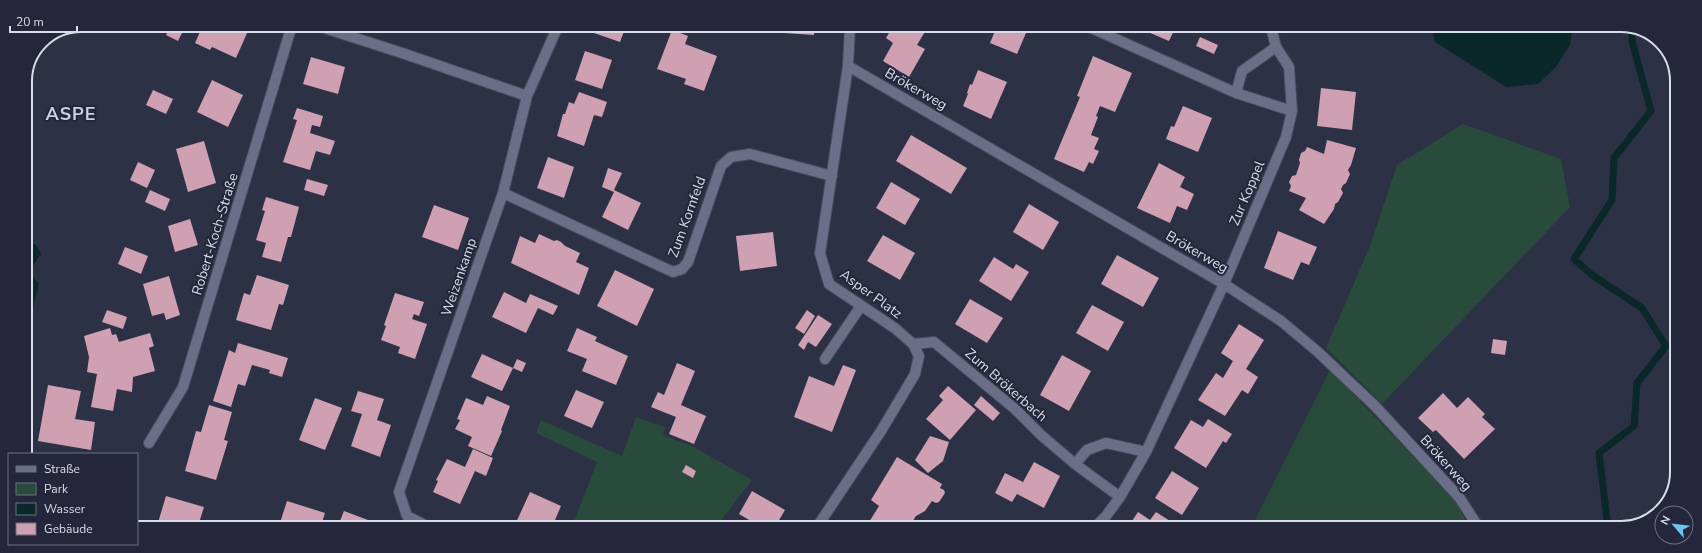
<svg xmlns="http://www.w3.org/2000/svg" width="1702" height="553" font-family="'Nunito Sans',sans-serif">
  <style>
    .green { fill: #294b3b }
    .water { fill: #0a2829 }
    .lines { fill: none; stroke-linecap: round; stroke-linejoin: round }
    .stream { stroke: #0a2829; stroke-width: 7 }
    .building { fill: #cea0b2 }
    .minor-casing { stroke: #494c5d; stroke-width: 12 }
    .minor { stroke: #6a6f87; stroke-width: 10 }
    .labels { text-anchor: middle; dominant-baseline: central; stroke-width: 4; stroke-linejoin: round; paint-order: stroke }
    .street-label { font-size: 14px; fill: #d9dcea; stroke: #24273b }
    .district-label { font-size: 18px; font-weight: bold; letter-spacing: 1px; fill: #cacfea; stroke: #24273b }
    .rim { fill: none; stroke: #d9dcea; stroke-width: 2 }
  </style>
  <rect width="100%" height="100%" fill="#2d3146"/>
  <!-- green -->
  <path class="green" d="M1463 124 1561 159 1570 207 1382 404 1326 348 1370 246 1397 165Z
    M1330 370 1454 499 1470 528H1251Z
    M636 417 665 427 663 435 694 447 752 480 716 527H572L597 462 536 433 541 420 622 456Z"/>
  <!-- water -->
  <path class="water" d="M1431 27H1573L1570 45 1556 67 1538 84 1506 87 1435 42Z
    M25 241 36 245 41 254 32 267 33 277 39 283 33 309 28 320 25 319Z"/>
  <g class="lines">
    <!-- stream -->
    <path class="stream" d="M1608 528 1599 453 1634 426 1637 383 1666 346 1642 308 1592 275 1574 259 1612 200 1614 158 1651 111 1632 41V27"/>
  </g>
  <!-- building -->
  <path class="building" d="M171 25H186L178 41 166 35Z
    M203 25H236L248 31 236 58 212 47 210 50 195 43Z
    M593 26H626L620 42 591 32Z
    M756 26H815L814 35 756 31Z
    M893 26H916L926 30 917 45 925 49 909 77 883 61 893 43 886 38Z
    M997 26H1029L1017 54 990 43Z
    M1134 26H1176L1169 41Z
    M672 30 688 36 685 44 717 56 704 91 684 84 686 79 657 69Z
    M1200 37 1218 45 1214 54 1196 46Z
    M585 51 612 60 602 89 575 80Z
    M1093 56 1132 73 1115 112 1100 106 1096 116 1098 117 1091 135 1099 138 1094 149 1099 151 1093 164 1089 162 1084 172 1054 159 1080 97 1077 96Z
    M311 57 345 67 338 94 303 84Z
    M978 70 1007 82 991 119 963 106 968 94 967 93 970 84 972 85Z
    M212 80 243 95 228 127 197 112Z
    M1321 88 1356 92 1352 130 1317 126Z
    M153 90 173 99 166 114 146 105Z
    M579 92 607 102 602 117 594 115 584 146 557 136 563 114H565L569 102 574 104Z
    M1183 106 1212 118 1198 152 1166 139 1171 126 1174 127Z
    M297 108 323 116 320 127 312 125 310 133 335 141 330 155 316 151 310 170 283 162 297 120 293 119Z
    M911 135 967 168 951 194 896 161Z
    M1327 140 1356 148 1351 165 1348 170 1350 174 1346 183 1343 185 1341 189 1343 193 1338 202 1335 204 1334 209 1324 224 1299 210 1306 198 1289 191 1291 186 1289 182 1292 176 1296 175 1300 163 1299 160 1301 153 1305 151 1307 147 1324 154Z
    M204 141 216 183 188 192 176 149Z
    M548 157 574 167 564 198 537 188Z
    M138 162 155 170 147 188 130 180Z
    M1159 163 1185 177 1180 187 1194 194 1187 210 1177 206 1170 223 1137 208Z
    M608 168 622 173 614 190 641 203 628 230 602 217 614 192 602 187Z
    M307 179 328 185 324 196 304 190Z
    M891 182 920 199 905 225 876 208Z
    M150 190 170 199 165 211 145 202Z
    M266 197 299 207 291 237H288L281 262 262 257 266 243 256 240 265 211 262 210Z
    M1029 204 1059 222 1043 250 1013 232Z
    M434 205 469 218 458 250 422 237Z
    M190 219 198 245 175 252 168 226Z
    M1278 231 1317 247 1309 265 1301 262 1293 280 1264 268Z
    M773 232 777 266 740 271 736 236Z
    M539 234 554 241 557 240 561 242 565 246 580 253 576 262 589 268 579 295 511 263 520 236 535 243Z
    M883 235 915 253 900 280 867 261Z
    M125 247 148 256 141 274 118 264Z
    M1117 255 1159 278 1143 307 1101 284Z
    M994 257 1013 269 1016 264 1029 272 1011 301 979 281Z
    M615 270 654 289 637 326 597 306Z
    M257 275 289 285 283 305 279 304 271 330 236 320 244 293 250 295Z
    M169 276 180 315 166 320 164 313 152 316 143 284Z
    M504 292 526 303 530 294 558 306 553 315 538 308 526 333 492 317Z
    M395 293 424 302 419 316 414 314 412 319 427 324 415 359 398 353 400 347 381 340 386 326 384 325Z
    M970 299 1003 318 987 343 955 324Z
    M1092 305 1124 322 1108 351 1076 333Z
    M107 310 127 317 123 329 102 322Z
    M807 310 815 316 804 334 795 328Z
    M818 315 832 324 816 347 808 342 804 350 798 345Z
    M1239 324 1264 340 1246 369 1258 377 1248 394 1242 390 1225 416 1198 400 1216 373 1223 378 1233 361 1221 353Z
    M110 328 112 335 116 334 119 342 150 333 154 346 149 348 155 371 133 377 132 392 117 389 113 411 91 407 97 374 87 372 89 357 84 336Z
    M577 328 597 337 595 341 628 356 616 385 582 371 587 359 567 351Z
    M1493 339 1507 341 1505 355 1491 353Z
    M238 343 288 358 282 377 269 373 270 370 252 365 245 386 238 384 231 407 213 401 229 350 235 353Z
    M482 354 513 368 502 391 471 377Z
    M1062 355 1091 371 1069 411 1040 395Z
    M517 359 526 363 522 372 513 368Z
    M677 363 695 371 681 405 706 416 694 444 669 434 676 417 651 407 658 392 664 395Z
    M843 365 856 370 832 432 794 417 809 376 834 386Z
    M48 385 81 391 75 419 95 422 91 450 38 441Z
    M948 386 976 410 950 440 926 419 943 400 939 396Z
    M576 390 604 402 592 428 564 416Z
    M358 391 384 399 377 420 391 425 380 457 351 446 362 414 351 411Z
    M1443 393 1457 408 1468 397 1485 414 1482 417 1495 429 1464 459 1436 430 1433 432 1418 418Z
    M487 396 510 406 501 430 502 431 491 456 468 446 472 437 455 429 460 420 457 419 466 398 483 405Z
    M981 396 1000 413 993 421 974 405Z
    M315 398 342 408 325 450 299 440Z
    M209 405 232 412 224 440 228 441 216 480 185 471 196 431 201 432Z
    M1208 419 1232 434 1226 443 1223 441 1206 468 1174 448 1191 420 1203 427Z
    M930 436 949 442 943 461 928 473 915 460Z
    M473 449 493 458 486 476 475 471 460 504 433 492 438 481 436 480 447 459 465 467Z
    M897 457 942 484 940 488 944 490 945 493 939 502 936 503 932 501 925 511 916 516 909 527H866L879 506 871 500Z
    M1034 462 1060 476 1044 508 1017 494 1012 502 995 493 1005 473 1023 482Z
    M686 465 696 471 693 478 682 472Z
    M1172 471 1199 488 1182 515 1155 498Z
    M752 491 785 510 775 527H761L739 514Z
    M530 492 561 506 552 527H514Z
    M166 496 204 507 198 526H157Z
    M287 501 325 513 321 526H279Z
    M344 511 368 520 365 526H338Z
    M1138 512 1150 520 1156 512 1178 526 1128 527Z"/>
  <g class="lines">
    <defs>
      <path id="minor" d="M315 25 402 53 527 96
        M1087 26 1236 93 1292 111
        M848 66 1224 284 1281 321 1318 352 1375 406 1459 497 1479 528
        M1236 93 1242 71 1276 47
        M503 193 673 272 682 269 688 262 721 166 731 157 750 154 832 176
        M913 344 934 342 1015 409 1041 435 1075 464
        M825 359 861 306
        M149 443 183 387 292 25
        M1120 497 1146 452
        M427 526 407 516 399 492 503 193 527 96 558 26
        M817 527 881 431 915 374 919 356 913 344 896 329 829 284 820 253 848 66 850 26
        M1095 527 1106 516 1120 497 1075 464 1087 450 1106 443 1146 452 1224 284 1286 137 1292 111 1289 67 1276 47 1271 27"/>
    </defs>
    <!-- minor casing -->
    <use href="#minor" class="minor-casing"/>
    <!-- minor -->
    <use href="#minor" class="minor"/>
  </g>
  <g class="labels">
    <!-- street labels -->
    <g class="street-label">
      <text transform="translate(916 89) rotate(30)">Brökerweg</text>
      <text transform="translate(1247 193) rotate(-67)">Zur Koppel</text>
      <text transform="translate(687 217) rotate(-70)">Zum Kornfeld</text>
      <text transform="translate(215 234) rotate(-73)">Robert-Koch-Straße</text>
      <text transform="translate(1197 252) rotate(30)">Brökerweg</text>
      <text transform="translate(459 277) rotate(-71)">Weizenkamp</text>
      <text transform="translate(871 294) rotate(36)">Asper Platz</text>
      <text transform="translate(1006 385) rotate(41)">Zum Brökerbach</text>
      <text transform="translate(1446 463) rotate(48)">Brökerweg</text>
    </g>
    <!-- district labels -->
    <g class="district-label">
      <text x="71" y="114">ASPE</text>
    </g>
  </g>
  <!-- crop -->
  <path d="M0 0H1702V553H0ZM81 32H1621A49 49 0 0 1 1670 81V472A49 49 0 0 1 1621 521H81A49 49 0 0 1 32 472V81A49 49 0 0 1 81 32Z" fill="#24273b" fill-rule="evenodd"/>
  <path class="rim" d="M81 32H1621A49 49 0 0 1 1670 81V472A49 49 0 0 1 1621 521H81A49 49 0 0 1 32 472V81A49 49 0 0 1 81 32Z"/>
  <!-- legend -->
  <rect x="8" y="453" width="130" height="92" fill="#24273b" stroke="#6c6f81"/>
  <rect x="16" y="466" width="20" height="6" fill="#6a6f87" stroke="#6c6f81"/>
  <text x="44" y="473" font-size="12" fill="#d9dcea">Straße</text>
  <rect x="16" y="483" width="20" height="12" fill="#294b3b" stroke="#6c6f81"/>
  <text x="44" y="493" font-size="12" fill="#d9dcea">Park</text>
  <rect x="16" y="503" width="20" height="12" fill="#0a2829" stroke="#6c6f81"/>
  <text x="44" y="513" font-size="12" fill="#d9dcea">Wasser</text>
  <rect x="16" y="523" width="20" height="12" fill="#cea0b2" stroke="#6c6f81"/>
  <text x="44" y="533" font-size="12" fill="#d9dcea">Gebäude</text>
  <!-- north arrow -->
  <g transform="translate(1674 525) rotate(298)"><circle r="19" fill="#24273b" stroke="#6c6f81"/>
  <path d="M0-3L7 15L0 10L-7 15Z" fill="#6bc3f2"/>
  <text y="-6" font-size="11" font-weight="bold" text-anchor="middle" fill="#d9dcea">N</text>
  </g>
  <!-- scale -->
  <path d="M10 26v6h67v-6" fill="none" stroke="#d9dcea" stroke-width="2"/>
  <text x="16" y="26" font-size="12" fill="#d9dcea" stroke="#24273b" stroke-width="3" paint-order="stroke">20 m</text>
</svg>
